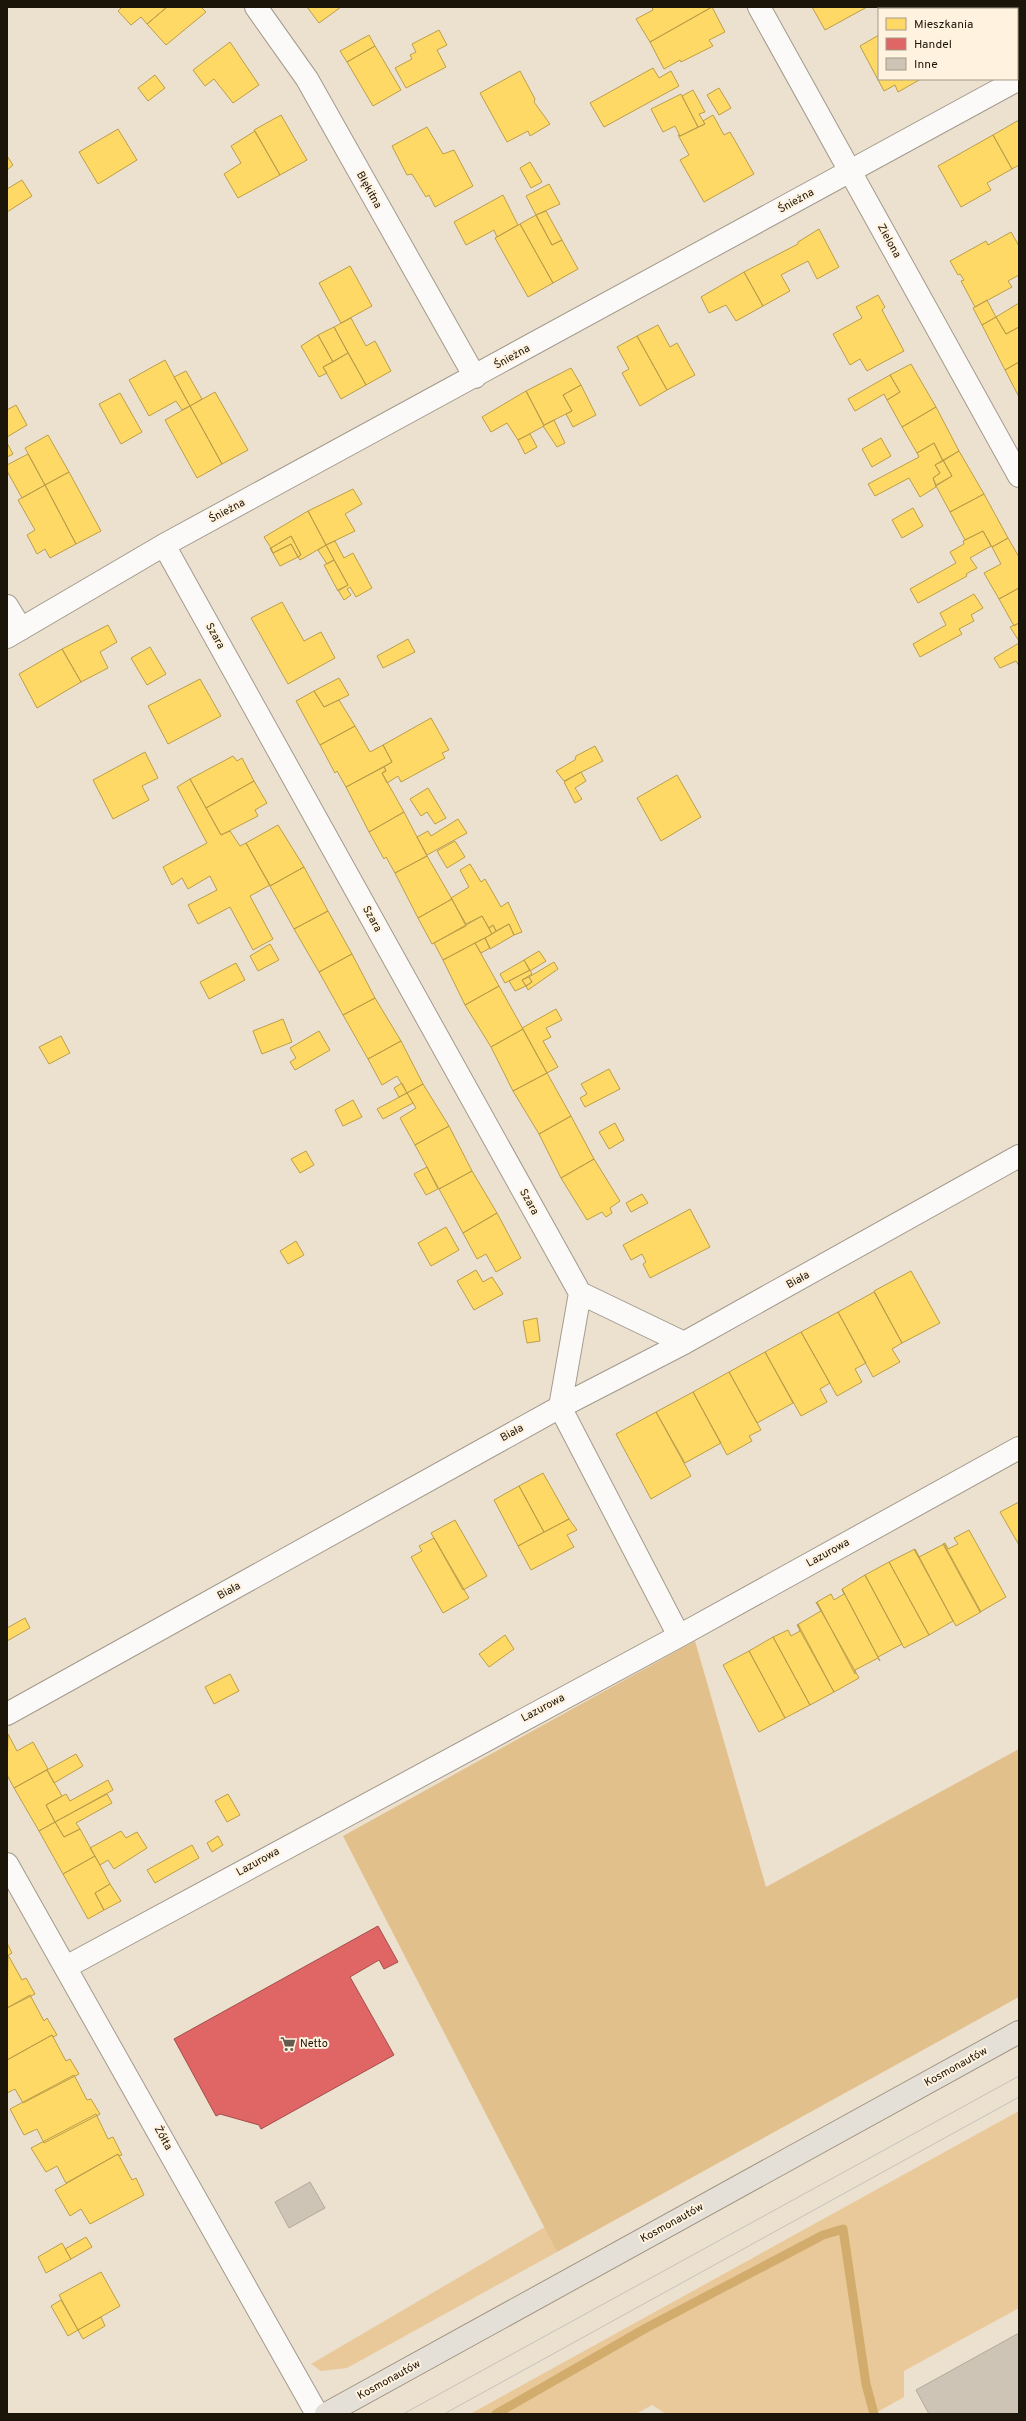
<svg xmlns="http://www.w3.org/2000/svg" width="1026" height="2421" font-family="Overpass,sans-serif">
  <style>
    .green { fill: #e9c999 }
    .forest { fill: #e2c08b }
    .homes { fill: #ffd966; stroke: #bb9e4a }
    .shops { fill: #e06666; stroke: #a54d4a }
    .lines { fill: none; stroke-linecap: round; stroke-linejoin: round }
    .stream { stroke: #d2ac6c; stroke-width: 9 }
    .building { fill: #cdc4b6; stroke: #b3aa9c }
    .minor-casing { stroke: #a29a8c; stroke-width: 24 }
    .major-casing { stroke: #a29682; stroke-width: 24 }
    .minor { stroke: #fcfaf8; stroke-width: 22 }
    .major { stroke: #e5e0d7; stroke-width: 22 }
    .tram { stroke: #c6c2bd; stroke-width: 1 }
    .labels { text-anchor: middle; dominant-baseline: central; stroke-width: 4; stroke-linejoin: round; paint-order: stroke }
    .street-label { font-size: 11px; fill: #1b1408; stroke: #fff2de }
    .poi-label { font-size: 11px; fill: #1b1408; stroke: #fff2de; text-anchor: start }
  </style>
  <rect width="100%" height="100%" fill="#ece0cf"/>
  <!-- green -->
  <path class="green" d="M1019 2111V2308L904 2371V2397L874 2414H666L652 2405 636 2414H470Z
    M545 2227 557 2252 347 2368 321 2371 311 2364Z"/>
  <!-- forest -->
  <path class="forest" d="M695 1641 766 1887 1019 1749V1997L557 2252 343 1836Z"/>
  <!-- homes -->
  <path class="homes" d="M122 7H167L147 24 141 17 131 25 118 11Z
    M167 7H201L206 12 166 45 147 24Z
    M307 7H341L319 23Z
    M652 7H712L650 42 636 19 653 10Z
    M712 7 725 32 709 40 713 46 681 62 680 60 664 69 650 42Z
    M812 7H867L825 30Z
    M439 30 447 45 437 50 446 67 406 88 395 68 412 59 410 55 416 52 412 44Z
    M369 35 375 46 347 62 340 51Z
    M879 35V79H921L898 92 895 85 884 91 860 46Z
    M230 42 259 85 233 103 214 79 205 86 193 70Z
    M375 46 401 90 373 106 347 62Z
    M653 68 659 78 671 71 679 86 604 127 590 103Z
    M520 71 535 99 534 102 550 124 530 136 528 131 507 142 480 93Z
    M155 75 165 88 148 101 138 88Z
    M719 88 731 108 719 115 707 95Z
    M693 90 705 112 699 114 705 124 698 127 682 96Z
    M681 94 698 127 680 136 675 126 663 132 651 109Z
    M281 115 307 160 280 175 254 130Z
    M713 115 724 135 730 132 754 174 704 202 680 160 689 155 678 135 680 136 705 124 703 121Z
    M1019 120V165L1012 169 993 135Z
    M427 127 443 154 454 150 473 186 435 207 429 195 426 197 412 174 407 175 392 146Z
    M118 129 137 160 98 184 79 152Z
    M255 131 280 175 238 198 224 174 241 163 231 146Z
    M993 135 1012 169 987 183 991 190 961 207 938 166Z
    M7 156 13 165 7 170Z
    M530 162 542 182 531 188 520 168Z
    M22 180 32 196 7 212V189Z
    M549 184 560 204 536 215 526 196Z
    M503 195 518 225 497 237 494 230 466 245 454 222Z
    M546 211 562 240 552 245 536 215Z
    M536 215 552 245 562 240 578 269 553 283 520 224Z
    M520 224 553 283 528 297 495 238Z
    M819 229 839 267 817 279 808 261 781 275 790 291 763 306 744 272 798 244V242Z
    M1011 232 1019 246V275L1008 281 1012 287 975 307 961 281 964 280 960 274 958 275 950 261 986 241 988 245Z
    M350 266 372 306 341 323 319 283Z
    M744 272 763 306 736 321 726 305 709 313 701 297Z
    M878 295 885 307 882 310 904 351 867 371 860 359 850 365 833 334 862 318 856 307Z
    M987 300 996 317 982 325 973 308Z
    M1019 303V327L1006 334 996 317Z
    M996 317 1006 334 1019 327V362L1005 370 982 325Z
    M351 318 366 346 375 341 391 371 366 385 334 327Z
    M658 325 670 347 677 343 695 375 667 390 637 336Z
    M334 327 348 353 333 362 318 335Z
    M318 335 333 362 323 367 327 373 319 377 301 346Z
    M637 336 667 390 640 406 622 373 629 369 617 347Z
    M348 353 366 385 341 399 323 367Z
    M165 360 190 406 182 410 176 401 149 416 129 380Z
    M1019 362V397L1005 370Z
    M911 364 936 407 902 427 887 400 900 392 890 375Z
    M571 368 581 385 563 395 572 411 544 425 526 391Z
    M186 371 202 399 190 406 174 377Z
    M890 375 900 392 887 400 884 394 855 411 848 399Z
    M581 385 596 415 573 427 566 414 572 411 563 395Z
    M526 391 544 426 518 440 507 423 491 432 482 417Z
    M215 392 248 450 222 464 190 406Z
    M120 393 142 432 121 444 99 404Z
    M16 405 27 425 7 437V410Z
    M190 406 222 464 197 478 165 420Z
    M936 407 959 451 943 461 934 443 917 453 902 427Z
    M554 420 565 443 557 447 543 426Z
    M530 434 537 447 525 454 518 440Z
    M48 435 69 472 45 485 25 448Z
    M881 438 891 456 872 467 862 449Z
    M7 443 13 454 7 457Z
    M934 443 943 461 935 465 940 473 933 478 936 487 920 497 909 478 875 496 868 484 919 457 917 453Z
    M959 451 984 494 950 512 936 486 952 476 943 460Z
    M28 454 45 485 22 498 7 471V465Z
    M943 460 952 476 936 485 933 478 940 473 935 465Z
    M69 472 101 531 76 544 45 485Z
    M45 485 76 544 50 558 45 549 37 554 27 535 35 530 18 500Z
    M353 489 362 504 345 514 355 531 326 545 308 511Z
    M984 494 1008 538 992 547 983 531 965 540 950 512Z
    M913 508 923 526 902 538 892 520Z
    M308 511 326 545 300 560 298 557 301 555 291 536 271 548 264 537Z
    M983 531 991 546 970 558 977 568 966 574 967 576 918 603 910 589 956 563 950 552 964 544 963 541Z
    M291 536 301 555 298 557 291 544 273 553 271 548Z
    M1008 538 1019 557V588L999 599 984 573 1001 564 992 547Z
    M335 541 344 558 353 553 372 588 356 597 350 587 347 589 351 595 344 600 338 590 348 585 326 545Z
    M291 544 298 557 280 566 270 548 273 553Z
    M326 545 334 560 327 564 318 550Z
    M334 560 348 585 338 591 324 565Z
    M1019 588V623L1014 626 999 599Z
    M974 594 983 608 971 615 974 621 959 629 962 634 920 657 913 644 946 625 940 613Z
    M282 602 304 641 321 632 335 658 288 684 251 618Z
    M1019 623V641L1010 627Z
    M108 625 117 642 100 652 108 668 81 682 62 649Z
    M408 639 415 652 383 668 377 656Z
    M1019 643V666L1016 661 1000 668 994 658Z
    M150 647 166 674 147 685 131 658Z
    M62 649 81 682 37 708 19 674Z
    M339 678 349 695 324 707 314 691Z
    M200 679 221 716 168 744 148 706Z
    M314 691 324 707 339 700 355 726 320 745 296 701Z
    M431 718 449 750 442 753 445 758 401 782 398 776 387 783 382 773 386 771 384 767 392 762 383 745Z
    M355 726 370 752 383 745 392 762 346 787 337 771 335 773 320 745Z
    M595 746 603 761 564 781 556 771 575 760 576 756Z
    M145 752 158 778 142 786 149 800 113 819 93 780Z
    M233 756 237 761 242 758 254 781 206 808 190 779Z
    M384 767 386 771 382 773 404 812 369 832 346 787Z
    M581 772 586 781 575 788 582 799 575 803 564 782Z
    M677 775 701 817 661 841 637 798Z
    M190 779 221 835 230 831 240 846 246 843 270 885 250 896 273 939 253 950 230 907 198 924 188 905 217 890 210 876 188 889 182 878 172 885 163 867 207 843 177 787Z
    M254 781 267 803 255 810 258 816 221 835 206 808Z
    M428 788 446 818 435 824 427 812 421 816 410 799Z
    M404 812 427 856 395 873 386 857 384 859 369 832Z
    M458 819 467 833 427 855 417 837 428 831 431 836Z
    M278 825 304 867 270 886 246 843Z
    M455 841 465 857 447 868 437 851Z
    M427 856 452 899 418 918 395 873Z
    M470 864 481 882 485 879 501 907 508 902 522 932 514 935 509 924 496 931 493 925 489 928 482 916 466 924 451 898 469 887 460 870Z
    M304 867 328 911 294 929 270 886Z
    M452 899 466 926 432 944 418 918Z
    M328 911 352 954 319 972 294 929Z
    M482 916 492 934 443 960 434 943Z
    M509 924 514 935 490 949 485 938Z
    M493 925 496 931 492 934 489 928Z
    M485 938 490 948 481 953 475 943Z
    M475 943 499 986 465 1005 443 960Z
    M270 944 279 960 258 971 250 956Z
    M539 951 546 961 530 971 524 960Z
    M352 954 375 998 343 1015 319 972Z
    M524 960 530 970 505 983 500 974Z
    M554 962 558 969 528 990 526 986 532 982 529 977Z
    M236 963 245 980 209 999 200 982Z
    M530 970 532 974 522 980 526 986 515 991 509 981Z
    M529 977 532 982 526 986 522 980Z
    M499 986 523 1029 491 1047 465 1005Z
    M375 998 401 1041 368 1059 343 1015Z
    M556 1009 562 1020 546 1028 551 1037 543 1041 558 1067 547 1073 522 1028Z
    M283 1019 292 1042 262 1054 253 1031Z
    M523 1029 547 1073 513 1091 491 1047Z
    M319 1031 330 1050 295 1070 290 1062 296 1058 290 1048Z
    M61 1036 70 1053 49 1064 39 1047Z
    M401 1041 423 1084 407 1093 397 1076 382 1085 368 1059Z
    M609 1069 620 1089 585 1107 580 1098 587 1094 581 1084Z
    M547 1073 571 1116 539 1134 513 1091Z
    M402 1083 407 1093 399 1097 394 1088Z
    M423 1084 449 1126 415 1145 400 1118 416 1108 407 1093Z
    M407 1093 413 1103 383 1119 377 1109Z
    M353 1100 362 1117 343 1126 335 1110Z
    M571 1116 594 1159 561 1178 539 1134Z
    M615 1123 624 1140 609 1149 599 1132Z
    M449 1126 472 1171 439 1189 415 1145Z
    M306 1151 314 1165 300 1173 291 1159Z
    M594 1159 620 1201 610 1208 612 1213 606 1217 602 1212 587 1220 561 1178Z
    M427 1167 438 1189 426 1195 414 1174Z
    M472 1171 497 1213 463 1233 439 1189Z
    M642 1194 648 1203 631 1212 626 1203Z
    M690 1209 710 1247 650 1278 643 1264 646 1262 642 1254 631 1260 623 1245Z
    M497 1213 521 1258 496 1272 486 1254 477 1259 463 1233Z
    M446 1227 459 1250 431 1266 418 1243Z
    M296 1241 304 1255 288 1264 280 1251Z
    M476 1270 483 1282 492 1277 503 1294 474 1310 457 1281Z
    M911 1271 940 1323 902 1343 874 1291Z
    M874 1292 902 1343 892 1349 900 1362 873 1377 838 1312Z
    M838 1312 866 1363 855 1369 862 1382 837 1396 801 1332Z
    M537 1318 540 1341 527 1343 523 1321Z
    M801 1332 830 1383 820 1389 827 1402 801 1416 765 1352Z
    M765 1352 793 1403 757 1423 729 1372Z
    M729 1372 761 1430 749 1436 752 1441 727 1455 693 1392Z
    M693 1392 721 1443 685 1463 656 1412Z
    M656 1412 691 1476 651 1499 616 1434Z
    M543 1473 569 1519 544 1532 519 1486Z
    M519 1486 544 1532 518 1546 494 1500Z
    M1019 1502V1545L1000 1512Z
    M569 1519 577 1530 567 1535 574 1547 531 1570 518 1546Z
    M455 1520 487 1576 463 1590 431 1533Z
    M969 1530 1006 1597 980 1612 943 1544 945 1543 948 1549 958 1544 954 1538Z
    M434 1538 469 1598 443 1613 411 1557 422 1551 419 1546Z
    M944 1544 981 1612 956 1626 914 1549 919 1557Z
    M915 1549 953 1621 929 1635 889 1562Z
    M889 1562 929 1635 904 1648 865 1575Z
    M865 1575 902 1644 878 1657 842 1589Z
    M842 1589 880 1661 878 1658 855 1670V1674L817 1602 831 1594 834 1600 844 1594Z
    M816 1602 859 1678 834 1692 797 1625 821 1611Z
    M25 1618 30 1628 7 1641V1628Z
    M798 1624 834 1692 810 1705 773 1637 788 1630 791 1636 800 1631Z
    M505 1635 514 1649 489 1667 479 1654Z
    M773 1637 810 1705 785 1718 749 1651Z
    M749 1651 785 1718 759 1732 723 1665Z
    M230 1674 239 1691 214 1704 205 1687Z
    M8 1734 17 1751 33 1742 48 1769 14 1788 7 1775Z
    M76 1754 83 1766 54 1783 47 1770Z
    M47 1770 62 1796 46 1805 55 1822 39 1831 14 1788Z
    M108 1780 113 1790 55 1822 46 1805 66 1794 70 1801Z
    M107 1794 112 1803 76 1823 80 1829 64 1837 55 1822Z
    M228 1794 240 1815 227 1822 215 1801Z
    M55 1822 64 1837 80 1829 95 1856 63 1874 39 1831Z
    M121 1831 126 1838 137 1832 147 1848 114 1869 108 1860 100 1865 90 1848Z
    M218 1836 223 1845 212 1852 207 1843Z
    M192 1845 199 1858 155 1883 147 1870Z
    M95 1856 110 1884 95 1893 104 1910 88 1919 63 1874Z
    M110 1884 121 1901 104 1910 95 1893Z
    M7 1943 12 1953 7 1956Z
    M8 1955 22 1980 26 1978 35 1994 7 2008Z
    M30 1995 44 2021 47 2018 57 2035 53 2037 52 2035 7 2060V2008Z
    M52 2035 66 2061 70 2059 79 2074 23 2103 15 2089 7 2093V2060Z
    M74 2075 87 2100 91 2099 100 2114 44 2143 37 2129 24 2135 10 2109Z
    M96 2114 108 2139 113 2137 122 2155 119 2156 118 2154 66 2183 57 2166 46 2172 31 2148Z
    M118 2154 132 2180 136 2178 144 2195 90 2224 81 2209 70 2216 55 2190Z
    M86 2237 92 2247 71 2259 65 2249Z
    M62 2243 71 2259 46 2273 38 2257Z
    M101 2272 120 2306 78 2330 59 2295Z
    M61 2300 78 2330 68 2336 51 2306Z
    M101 2317 105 2326 83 2339 78 2330Z"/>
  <!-- shops -->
  <path class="shops" d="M378 1926 398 1962 384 1969 379 1960 350 1977 394 2055 261 2129 259 2125 220 2114 216 2116 174 2039Z"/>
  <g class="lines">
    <!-- stream -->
    <path class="stream" d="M496 2414 646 2328 823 2235 843 2229 866 2384 874 2414"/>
  </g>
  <!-- building -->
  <path class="building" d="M310 2182 325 2208 289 2228 275 2202Z
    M1019 2333V2414H929L916 2390Z"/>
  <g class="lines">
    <defs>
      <path id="minor" d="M256 7 307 79 475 377
        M759 7 1019 476
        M164 545 580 1293 560 1407 679 1636
        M7 606 21 629
        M7 637 164 545 1019 79
        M580 1293 684 1343
        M7 1714 560 1407 684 1343 1019 1156
        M7 1864 317 2414
        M66 1967 679 1636 1019 1448"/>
      <path id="major" d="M326 2414 1019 2032"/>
    </defs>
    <!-- minor casing -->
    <use href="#minor" class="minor-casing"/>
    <!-- major casing -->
    <use href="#major" class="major-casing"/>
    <!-- minor -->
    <use href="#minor" class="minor"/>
    <!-- major -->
    <use href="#major" class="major"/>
    <!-- tram -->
    <path class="tram" d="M403 2414 1019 2076
      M444 2414 1019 2097"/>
  </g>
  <!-- icons -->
  <defs>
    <symbol id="supermarket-bare" viewBox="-9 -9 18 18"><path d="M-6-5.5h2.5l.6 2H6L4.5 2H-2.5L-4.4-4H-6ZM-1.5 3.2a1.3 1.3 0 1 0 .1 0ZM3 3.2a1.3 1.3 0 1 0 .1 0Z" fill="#645b4e" stroke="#fff2de" stroke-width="2.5" paint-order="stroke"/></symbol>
  </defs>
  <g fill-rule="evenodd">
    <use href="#supermarket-bare" x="277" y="2033" width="22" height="22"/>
  </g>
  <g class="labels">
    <!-- street labels -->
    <g class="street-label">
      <text transform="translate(369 190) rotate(61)">Błękitna</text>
      <text transform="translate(796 201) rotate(-29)">Śnieżna</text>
      <text transform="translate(889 241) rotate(61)">Zielona</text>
      <text transform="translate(512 357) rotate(-29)">Śnieżna</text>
      <text transform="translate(227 511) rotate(-28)">Śnieżna</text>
      <text transform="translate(215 636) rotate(61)">Szara</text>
      <text transform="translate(372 919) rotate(61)">Szara</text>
      <text transform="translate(529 1202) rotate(61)">Szara</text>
      <text transform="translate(798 1280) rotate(-29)">Biała</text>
      <text transform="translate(512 1433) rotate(-29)">Biała</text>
      <text transform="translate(828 1553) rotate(-29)">Lazurowa</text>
      <text transform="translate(229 1591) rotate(-29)">Biała</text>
      <text transform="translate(543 1708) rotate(-28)">Lazurowa</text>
      <text transform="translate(258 1862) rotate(-29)">Lazurowa</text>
      <text transform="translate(956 2067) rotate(-29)">Kosmonautów</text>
      <text transform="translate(163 2138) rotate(61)">Żółta</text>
      <text transform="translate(672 2223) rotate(-29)">Kosmonautów</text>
      <text transform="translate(389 2380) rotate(-29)">Kosmonautów</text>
    </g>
    <!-- poi labels -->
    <g class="poi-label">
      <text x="300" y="2044">Netto</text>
    </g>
  </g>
  <!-- border -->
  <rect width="1026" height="2421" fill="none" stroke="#1b1408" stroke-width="16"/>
  <!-- legend -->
  <rect x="878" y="8" width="140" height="72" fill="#fff2de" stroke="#a49988"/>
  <rect x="886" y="18" width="20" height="12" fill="#ffd966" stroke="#a49988"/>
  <text x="914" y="28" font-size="12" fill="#1b1408">Mieszkania</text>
  <rect x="886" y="38" width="20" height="12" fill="#e06666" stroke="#a49988"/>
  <text x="914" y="48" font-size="12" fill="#1b1408">Handel</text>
  <rect x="886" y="58" width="20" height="12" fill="#cdc4b6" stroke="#a49988"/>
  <text x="914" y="68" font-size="12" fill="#1b1408">Inne</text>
</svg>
